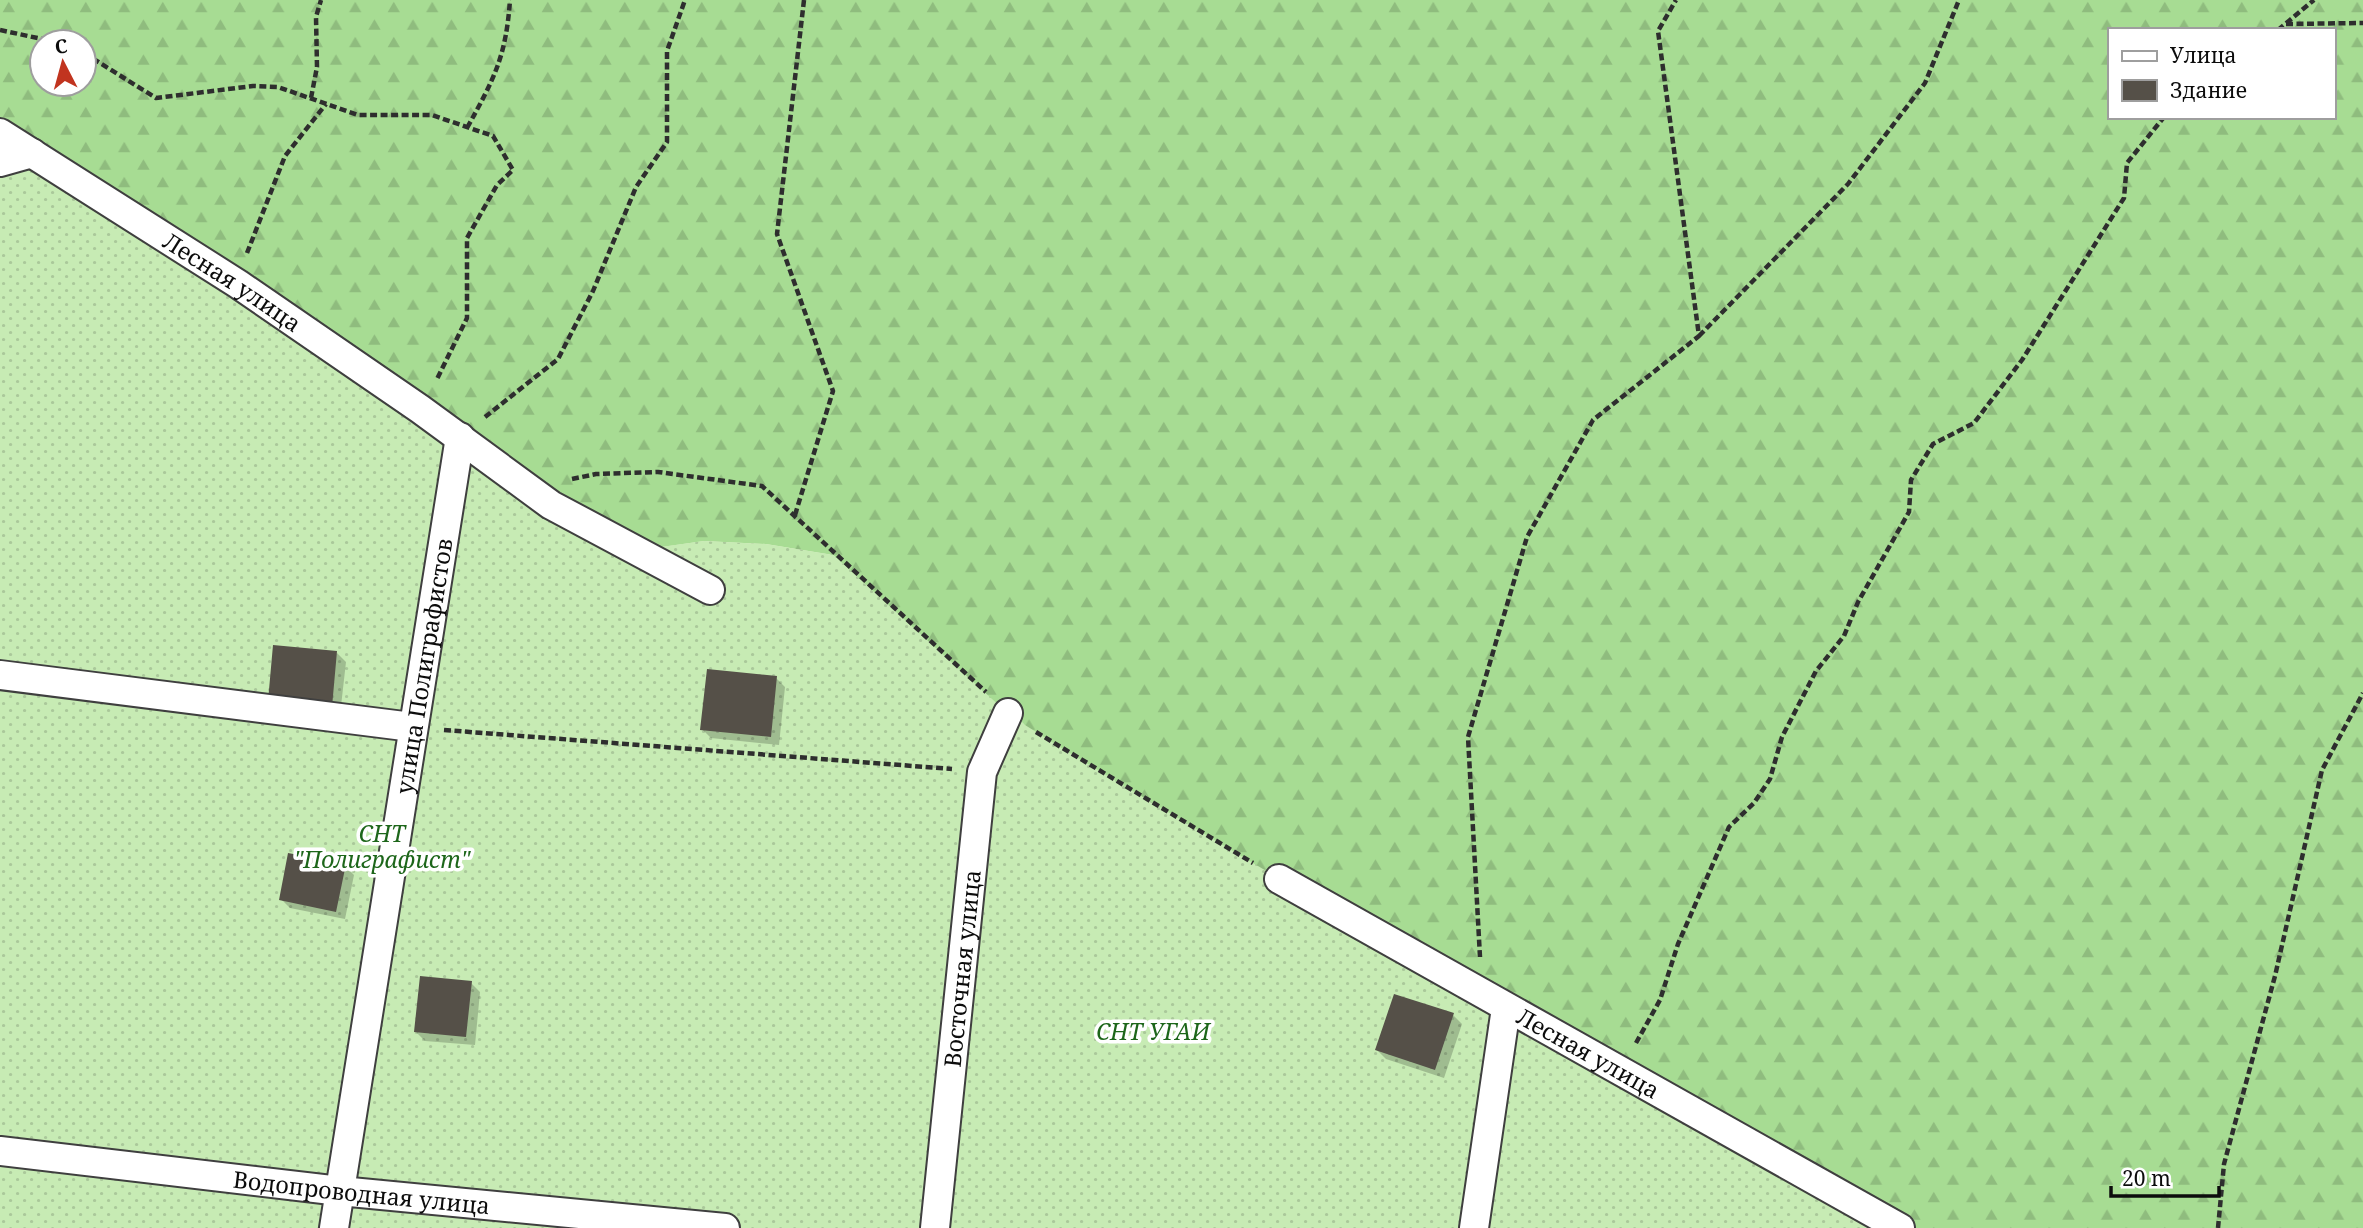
<svg xmlns="http://www.w3.org/2000/svg" width="2363" height="1228" font-family="'Noto Serif',serif">
  <style>
    .grass { fill: url(#grass-dots) }
    .forest { fill: url(#forest-firs); fill-rule: evenodd }
    .shadow { fill: #0003 }
    .building { fill: #555048 }
    .lines { fill: none; stroke-linecap: round; stroke-linejoin: round }
    .street-casing { stroke: #3f3f3f; stroke-width: 32 }
    .path { stroke: #2e2e2e; stroke-width: 4.5; stroke-dasharray: 7 3.5; stroke-linecap: butt }
    .street { stroke: #fff; stroke-width: 28 }
    .labels { text-anchor: middle; dominant-baseline: central; stroke-width: 7; stroke-linejoin: round; paint-order: stroke }
    .street-label { font-size: 23px; fill: #0c0c0c; stroke: #fff }
    .park-label { font-size: 23px; font-style: italic; fill: #1d661a; stroke: #fff }
  </style>
  <defs>
    <pattern id="grass-dots" width="8" height="8" patternUnits="userSpaceOnUse" patternTransform="scale(1.75)"><rect width="8" height="8" fill="#c7ebb4"/><path d="M2 2h.1M6 6h.1" fill="none" stroke="#aac89a" stroke-width="1.8" stroke-linecap="round"/></pattern>
    <pattern id="forest-firs" width="22" height="20" patternUnits="userSpaceOnUse" patternTransform="scale(1.75)"><rect width="22" height="20" fill="#a7dc93"/><path d="M5 1l3.5 6h-7zM16 11l3.5 6h-7z" fill="#8fbc7e"/></pattern>
  </defs>
  <rect width="100%" height="100%" fill="#ffffec"/>
  <!-- grass -->
  <path class="grass" d="M0 134 632 551 704 541 766 544 833 555 1002 707 1900 1228H0Z"/>
  <!-- forest -->
  <path class="forest" d="M0 0H2363V1228H1900L1268 872 1068 752 1025 725 1009 708H1002L833 555 766 544 704 541 633 551 0 134ZM2109 30H2333V117H2109ZM42 42H84V84H42Z"/>
  <!-- shadow -->
  <path class="shadow" d="M337 653 346 662 340 715 279 709Z
    M776 678 785 687 779 745 711 738 702 729Z
    M345 866 354 875 345 919 290 908 281 899Z
    M471 983 480 992 475 1045 425 1041 416 1032Z
    M1453 1015 1462 1024 1444 1078 1386 1059 1377 1050Z"/>
  <!-- building -->
  <path class="building" d="M273 645 337 651 332 707 268 701Z
    M707 669 777 676 771 737 700 730Z
    M288 853 346 864 336 912 279 900Z
    M420 976 472 981 466 1037 414 1032Z
    M1394 994 1454 1013 1435 1070 1375 1050Z"/>
  <g class="lines">
    <defs>
      <g id="street">
        <path id="s1" d="M0 133 238 284 420 409 551 505 710 590"/>
        <path d="M0 162 32 153"/>
        <path d="M0 675 412 727"/>
        <path id="s2" d="M1279 879 1900 1228"/>
        <path id="s3" d="M0 1151 340 1191 725 1228"/>
        <path id="s4" d="M334 1228 460 437"/>
        <path id="s5" d="M935 1228 982 772 1008 713"/>
        <path d="M1474 1228 1506 1008"/>
      </g>
    </defs>
    <!-- street casing -->
    <use href="#street" class="street-casing"/>
    <!-- path -->
    <path class="path" d="M2286 24 2363 23
      M0 30 56 42
      M2278 30 2314 0
      M84 53 156 98 253 86 278 87 358 115H432L493 136 513 170 497 185 467 238V318L436 381
      M311 98 317 67 316 17 321 0
      M467 128C494 79 506 57 510 0
      M247 253 285 156 326 104
      M1699 336 1848 184 1925 83 1959 0
      M485 417 558 359 593 291 636 187 667 142V51L685 0
      M572 479 596 474 658 472 762 486 986 692
      M795 515 833 391 777 234 804 0
      M444 730 952 769
      M1036 732 1253 863
      M1480 957 1468 737 1527 537 1593 420 1699 336 1658 31 1676 0
      M1636 1043 1660 1000 1678 944 1729 827 1754 803 1770 779 1782 737 1816 671 1844 636 1858 602 1909 512 1911 480 1933 444 1974 423 2022 360 2124 198 2127 163 2164 117
      M2218 1228 2224 1164 2275 976 2322 770 2363 693"/>
    <!-- street -->
    <use href="#street" class="street"/>
  </g>
  <g class="labels">
    <!-- street labels -->
    <g class="street-label">
      <text stroke="none"><textPath href="#s1" startOffset="276">Лесная улица</textPath></text>
      <text stroke="none"><textPath href="#s4" startOffset="569">улица Полиграфистов</textPath></text>
      <text stroke="none"><textPath href="#s5" startOffset="261">Восточная улица</textPath></text>
      <text stroke="none"><textPath href="#s2" startOffset="355">Лесная улица</textPath></text>
      <text stroke="none"><textPath href="#s3" startOffset="364">Водопроводная улица</textPath></text>
    </g>
    <!-- park labels -->
    <g class="park-label">
      <text x="382" y="833">СНТ<tspan x="382" dy="26">"Полиграфист"</tspan></text>
      <text x="1153" y="1031">СНТ УГАИ</text>
    </g>
  </g>
  <!-- legend -->
  <rect x="2108" y="28" width="228" height="91" fill="#ffffff" stroke="#9e9e9e" stroke-width="2"/>
  <rect x="2122" y="51" width="35" height="10" fill="#ffffff" stroke="#9e9e9e" stroke-width="2"/>
  <text x="2170" y="63" font-size="21" fill="#0c0c0c">Улица</text>
  <rect x="2122" y="80" width="35" height="21" fill="#555048" stroke="#9e9e9e" stroke-width="2"/>
  <text x="2170" y="98" font-size="21" fill="#0c0c0c">Здание</text>
  <!-- north arrow -->
  <g transform="translate(63 63) rotate(354)"><circle r="33" fill="#ffffff" stroke="#9e9e9e" stroke-width="2"/>
  <path d="M0-5L12 26L0 18L-12 26Z" fill="#c1341f"/>
  <text y="-10" font-size="19" font-weight="bold" text-anchor="middle" fill="#0c0c0c">С</text>
  </g>
  <!-- scale -->
  <path d="M2111 1186v10h108v-10" fill="none" stroke="#0c0c0c" stroke-width="3.5"/>
  <text x="2122" y="1186" font-size="21" fill="#0c0c0c" stroke="#ffffff" stroke-width="5" paint-order="stroke">20 m</text>
</svg>
